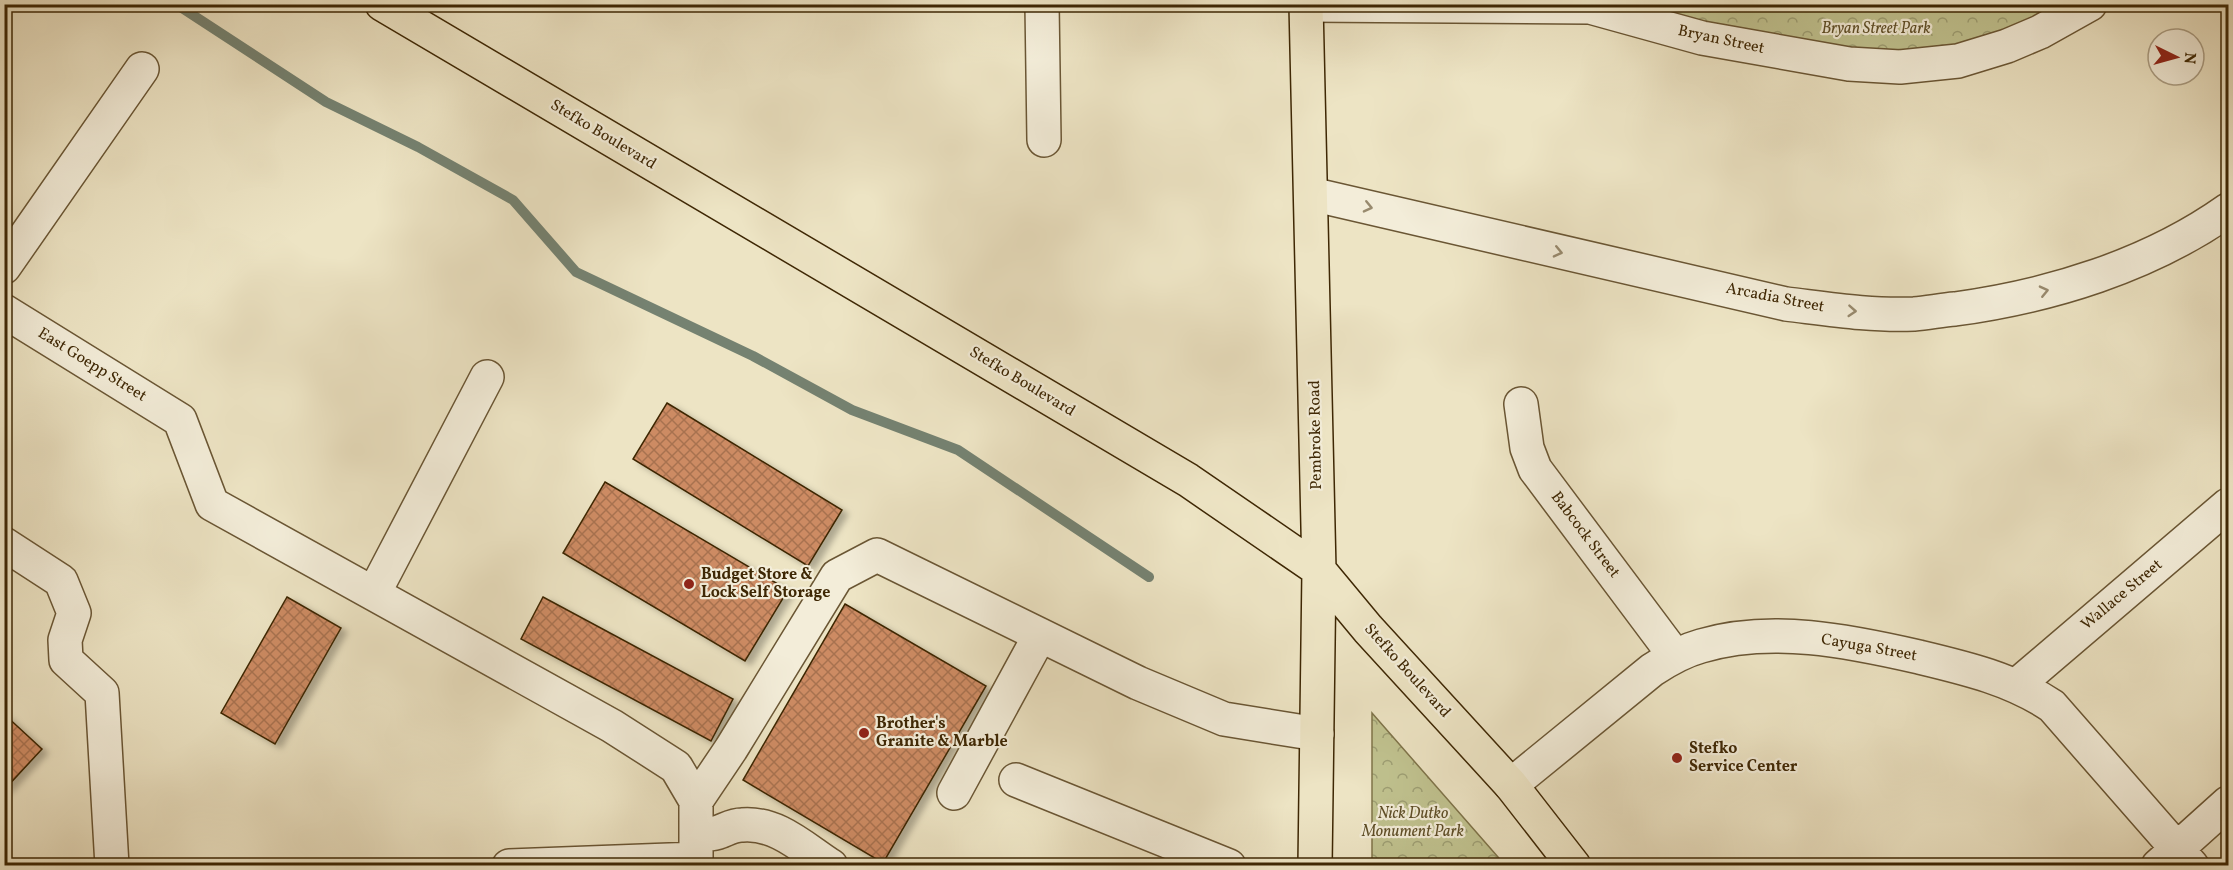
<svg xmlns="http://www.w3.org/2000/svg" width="2233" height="870" font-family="Vollkorn,serif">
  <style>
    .park { fill: url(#park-crowns); stroke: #7f744a; stroke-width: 1.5 }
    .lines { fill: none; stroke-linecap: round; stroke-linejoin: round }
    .stream { stroke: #758271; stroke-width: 10 }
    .building { fill: url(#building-cross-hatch); stroke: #3e2704; stroke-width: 1.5; filter: url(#shadow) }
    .minor-casing { stroke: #6a5634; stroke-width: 36 }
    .major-casing { stroke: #3e2704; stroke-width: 36 }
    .minor { stroke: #f3edd9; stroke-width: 33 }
    .major { stroke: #ede4c4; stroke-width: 33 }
    .oneway { stroke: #988a6e }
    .poi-dot { fill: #8f2418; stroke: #f3edd9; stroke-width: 2 }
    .labels { text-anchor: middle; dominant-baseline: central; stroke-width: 4.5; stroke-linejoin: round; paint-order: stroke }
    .park-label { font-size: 16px; font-style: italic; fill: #5e4e27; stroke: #f3edd9 }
    .street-label { font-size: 16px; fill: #3e2704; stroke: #f3edd9 }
    .poi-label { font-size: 16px; font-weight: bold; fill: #3e2704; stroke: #f3edd9; text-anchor: start }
  </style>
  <defs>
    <pattern id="park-crowns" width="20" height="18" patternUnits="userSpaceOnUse" patternTransform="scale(1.5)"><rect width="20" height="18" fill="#c0c28f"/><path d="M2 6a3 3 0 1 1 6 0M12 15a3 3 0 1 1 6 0" fill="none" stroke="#9d9e73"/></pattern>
    <pattern id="building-cross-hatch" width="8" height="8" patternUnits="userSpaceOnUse" patternTransform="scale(1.5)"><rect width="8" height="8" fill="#cd8b64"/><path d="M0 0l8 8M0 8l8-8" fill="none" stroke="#a87250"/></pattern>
    <filter id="shadow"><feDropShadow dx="6" dy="4" stdDeviation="3" flood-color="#0004"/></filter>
  </defs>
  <rect width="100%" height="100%" fill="#ede4c4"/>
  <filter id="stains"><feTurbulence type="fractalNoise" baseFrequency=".00333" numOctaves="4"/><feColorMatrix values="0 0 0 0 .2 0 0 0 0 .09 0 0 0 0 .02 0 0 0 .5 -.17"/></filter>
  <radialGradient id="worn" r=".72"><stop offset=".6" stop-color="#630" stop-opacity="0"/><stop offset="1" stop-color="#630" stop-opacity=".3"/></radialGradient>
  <!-- park -->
  <path class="park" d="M1616 5H2065L2044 17 1945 49 1892 54 1844 52Z
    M1372 713 1505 865H1372Z"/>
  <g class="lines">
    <!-- stream -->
    <path class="stream" d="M176 4 326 102 418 147 513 200 576 272 753 356 852 410 958 450 1149 577"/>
  </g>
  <!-- building -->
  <path class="building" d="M667 403 842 510 808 566 633 459Z
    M605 482 788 590 745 661 563 553Z
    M287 597 341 628 275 744 221 713Z
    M543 597 733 699 711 741 521 639Z
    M845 604 986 686 883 863 743 780Z
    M4 714 42 749 4 790Z"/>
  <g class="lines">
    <defs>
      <path id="minor" d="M1042 4 1044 140
        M1306 5 1590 7 1702 38 1849 64 1900 67 1958 61 2007 46 2040 32 2090 4
        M1311 194 1786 304C1828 309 1872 316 1914 314 1928 313 1941 310 1955 309 2050 296 2149 266 2228 210
        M4 267 142 69
        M4 311 180 420 212 504 612 726 676 767 696 801V866
        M1521 404 1527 448 1535 469 1675 656
        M4 544 61 581 74 613 65 640 66 660 102 693 112 866
        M374 593 487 377
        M2016 686 2228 505
        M1016 780 1229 866
        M1511 785 1652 670C1667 660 1683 651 1701 646 1771 625 1849 641 1919 657 1965 668 2012 679 2052 706L2192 866
        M954 793 1040 635
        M696 801 731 749 837 576 877 555 1138 683 1224 719 1317 734
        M696 835C703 834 713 835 719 832 727 829 733 825 742 825 777 822 803 848 831 866
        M509 866 696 859
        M2158 866 2228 803"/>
      <path id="major" d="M382 4 1188 480 1319 570 1368 629 1511 785 1574 866
        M1306 4 1319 570 1315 866"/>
    </defs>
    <!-- minor casing -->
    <use href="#minor" class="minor-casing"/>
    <!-- major casing -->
    <use href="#major" class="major-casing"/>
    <!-- minor -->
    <use href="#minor" class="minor"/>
    <!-- major -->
    <use href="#major" class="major"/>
  </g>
  <!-- one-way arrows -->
  <defs><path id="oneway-chevron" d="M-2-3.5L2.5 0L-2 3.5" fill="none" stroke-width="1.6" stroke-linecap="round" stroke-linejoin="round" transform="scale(1.5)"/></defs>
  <g class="oneway">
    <use href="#oneway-chevron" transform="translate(1368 207) rotate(13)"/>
    <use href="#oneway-chevron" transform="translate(1558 252) rotate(13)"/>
    <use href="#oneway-chevron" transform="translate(2044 291) rotate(-13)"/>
    <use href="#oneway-chevron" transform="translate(1852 311) rotate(4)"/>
  </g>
  <!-- markers -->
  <g class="poi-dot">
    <circle cx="689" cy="584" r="6"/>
    <circle cx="864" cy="733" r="6"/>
    <circle cx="1677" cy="758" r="6"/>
  </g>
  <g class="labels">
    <!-- park labels -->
    <g class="park-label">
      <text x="1876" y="29">Bryan Street Park</text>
      <text x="1413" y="814">Nick Dutko<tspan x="1413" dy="18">Monument Park</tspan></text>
    </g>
    <!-- street labels -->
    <g class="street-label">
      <text transform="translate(1721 40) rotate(12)">Bryan Street</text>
      <text transform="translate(603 135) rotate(31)">Stefko Boulevard</text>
      <text transform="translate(1775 298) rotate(11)">Arcadia Street</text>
      <text transform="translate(92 365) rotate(32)">East Goepp Street</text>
      <text transform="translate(1022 382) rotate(31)">Stefko Boulevard</text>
      <text transform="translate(1316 435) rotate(-91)">Pembroke Road</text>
      <text transform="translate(1585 535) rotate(53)">Babcock Street</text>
      <text transform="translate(2122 595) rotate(-40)">Wallace Street</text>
      <text transform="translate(1869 648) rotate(10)">Cayuga Street</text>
      <text transform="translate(1407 671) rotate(48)">Stefko Boulevard</text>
    </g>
    <!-- poi labels -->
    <g class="poi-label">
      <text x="701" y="575">Budget Store &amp;<tspan x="701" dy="18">Lock Self Storage</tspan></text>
      <text x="876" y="724">Brother's<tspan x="876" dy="18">Granite &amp; Marble</tspan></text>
      <text x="1689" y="749">Stefko<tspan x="1689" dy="18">Service Center</tspan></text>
    </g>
  </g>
  <!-- margin -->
  <rect width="2233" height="870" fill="none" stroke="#ede4c4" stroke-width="24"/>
  <rect x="6" y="6" width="2221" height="858" fill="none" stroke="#3e2704" stroke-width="3"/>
  <rect x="12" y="12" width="2209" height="846" fill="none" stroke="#3e2704" stroke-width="1.5"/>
  <!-- north arrow -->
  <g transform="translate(2176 57) rotate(95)"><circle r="28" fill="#f3edd9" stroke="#ab9e84" stroke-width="1.5"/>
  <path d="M0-4.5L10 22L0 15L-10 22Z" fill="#8f2418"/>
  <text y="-9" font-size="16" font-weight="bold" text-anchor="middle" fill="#3e2704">N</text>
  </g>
  <rect width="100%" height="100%" filter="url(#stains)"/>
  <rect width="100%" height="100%" fill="url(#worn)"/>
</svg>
